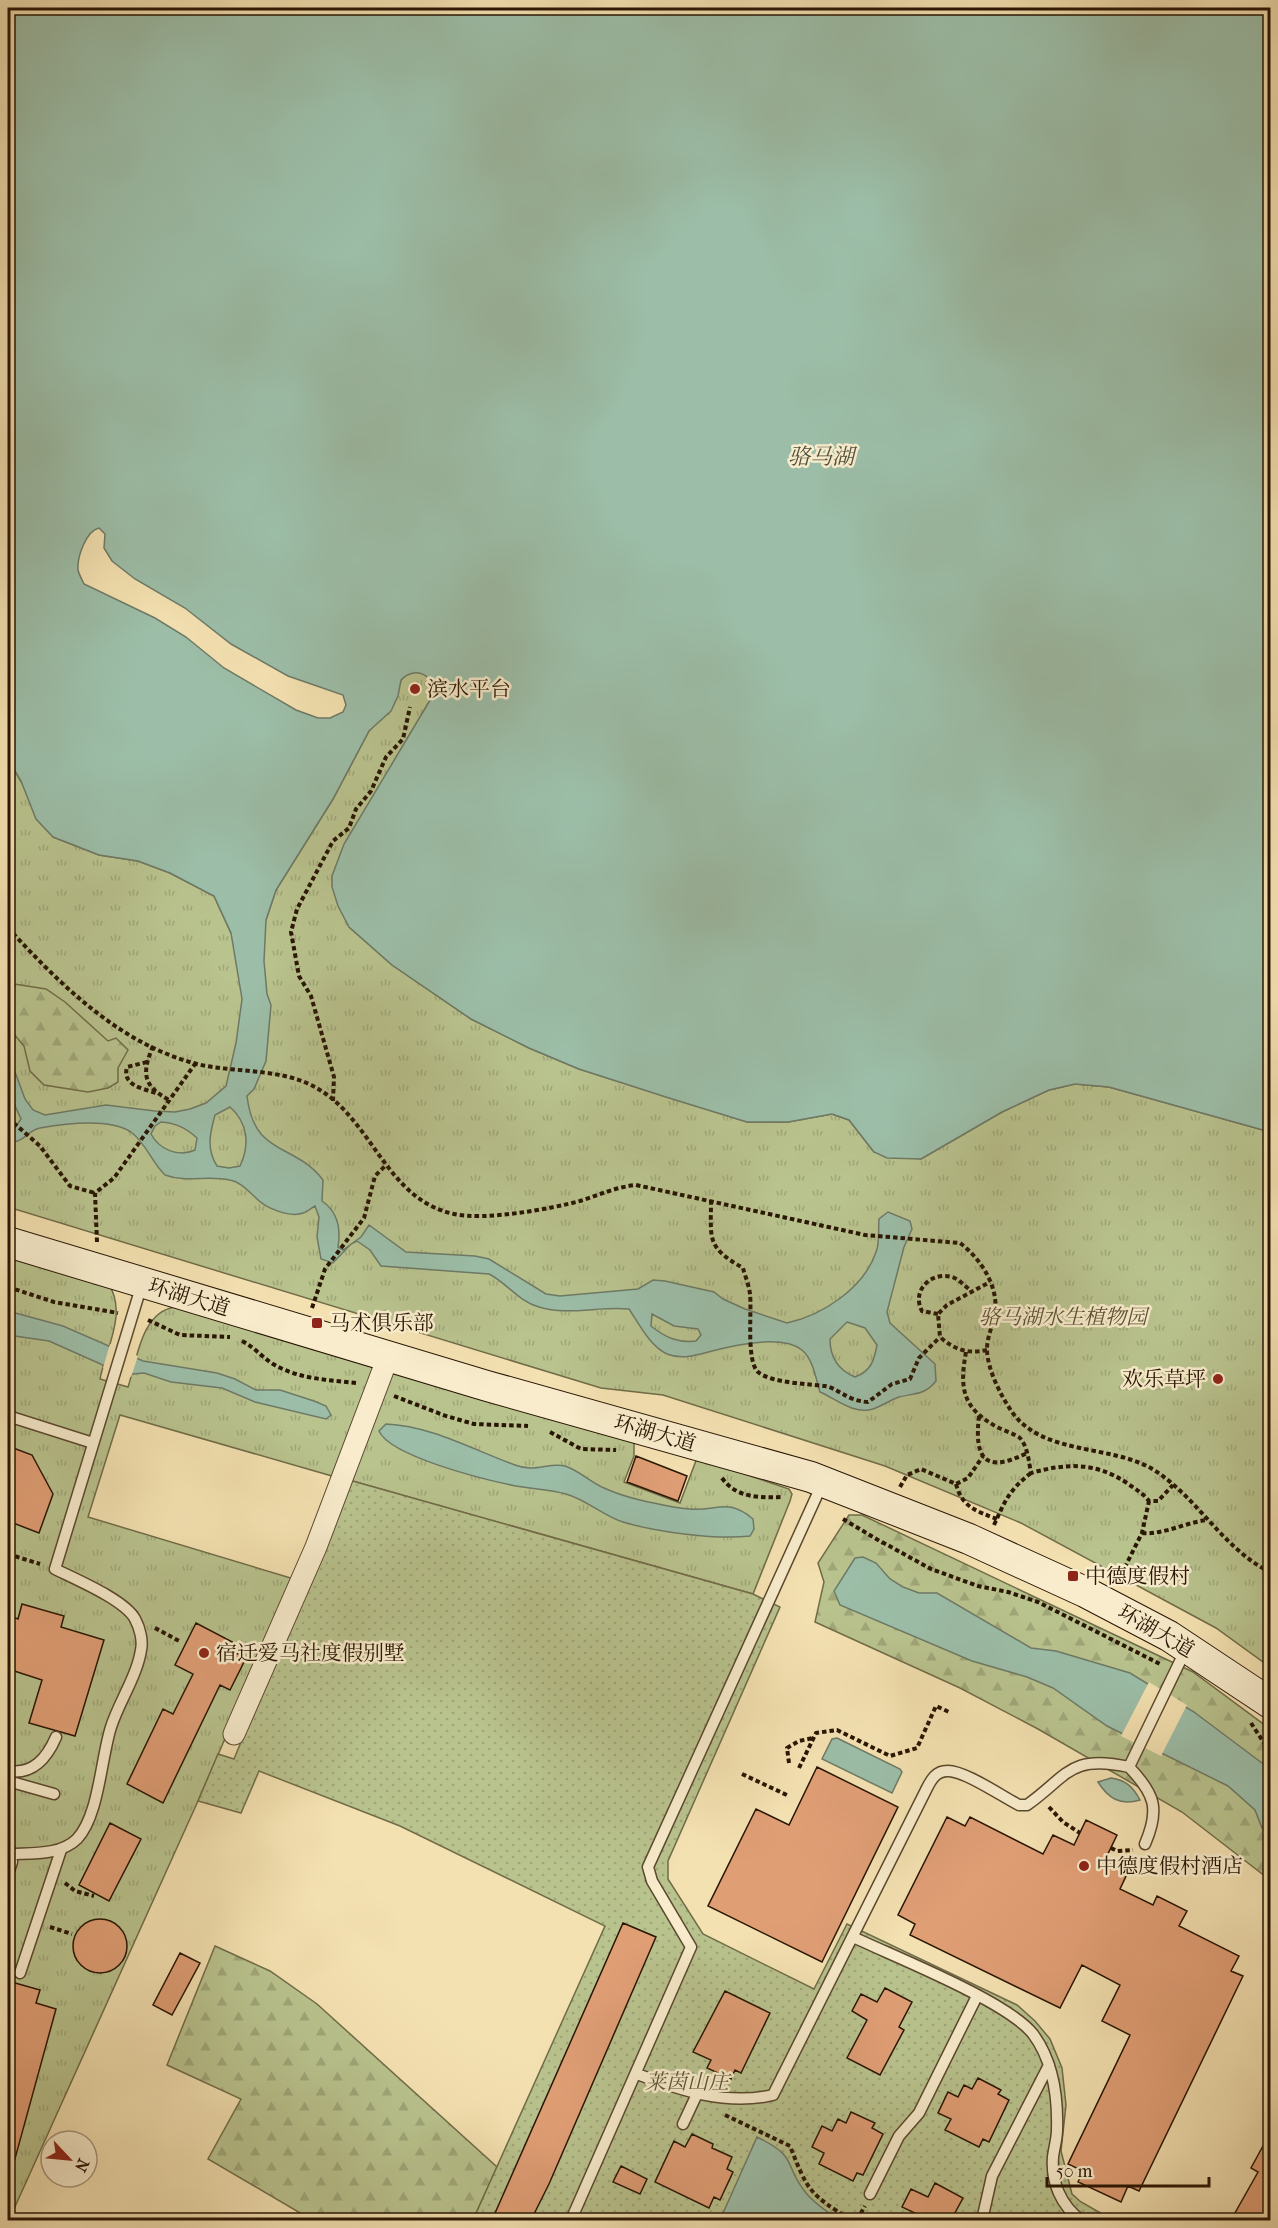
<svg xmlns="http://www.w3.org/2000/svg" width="1278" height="2228" font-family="'IM FELL French Canon','Noto Serif SC',serif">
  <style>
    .grass { fill: url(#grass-tufts); stroke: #706c48; stroke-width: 1.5 }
    .forest { fill: url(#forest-firs); stroke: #706c48; stroke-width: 1.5 }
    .garden { fill: url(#garden-dots); stroke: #706c48; stroke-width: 1.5 }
    .water { fill: #9cbea8; stroke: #6e7a66; stroke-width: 1.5; fill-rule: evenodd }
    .pier { fill: #f4e1b1 }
    .building { fill: #e09e75; stroke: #281503; stroke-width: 1.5 }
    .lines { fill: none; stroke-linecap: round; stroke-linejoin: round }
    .lane-casing { stroke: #5b482e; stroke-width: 13 }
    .street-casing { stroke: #5b482e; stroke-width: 23 }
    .secondary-casing { stroke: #281503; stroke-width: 32 }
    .path { stroke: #281503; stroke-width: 4; stroke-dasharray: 4.5 3; stroke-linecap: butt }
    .lane { stroke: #f8eccc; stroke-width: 10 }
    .street { stroke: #f8eccc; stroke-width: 21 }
    .secondary { stroke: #f8eccc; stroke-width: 30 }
    .poi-dot { fill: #8f2418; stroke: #f8eccc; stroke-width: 2 }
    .labels { text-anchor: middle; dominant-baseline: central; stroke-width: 5; stroke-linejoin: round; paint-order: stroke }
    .poi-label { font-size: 21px; fill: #281503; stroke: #f8eccc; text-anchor: start }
    .street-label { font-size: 21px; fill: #281503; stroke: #f8eccc }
    .park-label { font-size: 21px; font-style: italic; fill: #5b5234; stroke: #f8eccc }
    .water-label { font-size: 22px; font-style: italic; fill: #51503d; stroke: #f8eccc }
  </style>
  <defs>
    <pattern id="grass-tufts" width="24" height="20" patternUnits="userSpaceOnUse" patternTransform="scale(1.5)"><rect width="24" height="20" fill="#b9c38e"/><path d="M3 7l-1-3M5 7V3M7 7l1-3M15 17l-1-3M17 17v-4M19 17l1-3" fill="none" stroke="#9fa779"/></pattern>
    <pattern id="forest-firs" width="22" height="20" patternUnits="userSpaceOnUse" patternTransform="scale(1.5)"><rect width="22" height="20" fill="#b9c38e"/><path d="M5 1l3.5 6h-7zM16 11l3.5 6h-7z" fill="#9fa779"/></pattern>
    <pattern id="garden-dots" width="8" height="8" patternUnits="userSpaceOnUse" patternTransform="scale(1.5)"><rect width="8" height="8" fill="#b9c38e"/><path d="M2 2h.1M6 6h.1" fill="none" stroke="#9fa779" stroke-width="1.8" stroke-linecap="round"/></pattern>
  </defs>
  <rect width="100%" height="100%" fill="#f4e1b1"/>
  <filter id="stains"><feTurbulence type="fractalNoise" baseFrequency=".00333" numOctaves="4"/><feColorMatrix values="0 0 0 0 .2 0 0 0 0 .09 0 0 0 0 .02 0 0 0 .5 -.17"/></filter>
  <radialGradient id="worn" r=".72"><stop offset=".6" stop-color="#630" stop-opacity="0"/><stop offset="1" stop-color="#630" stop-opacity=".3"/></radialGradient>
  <!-- grass -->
  <path class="grass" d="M416 672 425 674 431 681 432 697 391 766 349 927 392 965 471 1019 529 1048 579 1069 747 1122H788L832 1114 849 1120 874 1152 921 1159 1002 1112 1049 1090 1075 1084 1109 1087 1270 1132V1667L1216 1628 1021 1523 885 1466 663 1395 601 1388 8 1207V759L53 837 99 855 138 861 170 873 214 896 231 933 266 920 276 890 333 799 369 731 397 690 401 680 408 673Z
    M8 1253 108 1283C128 1313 106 1348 100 1379L128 1387C137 1360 141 1312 175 1307L370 1361 373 1370 332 1476 120 1415 88 1517 294 1579 198 1801 9 2220Z
    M392 1370 629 1440 634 1443V1456L624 1482 680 1503 697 1458 789 1489 792 1494 790 1501 753 1594 349 1480Z"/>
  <!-- forest -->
  <path class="forest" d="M8 983 46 989 65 1002 108 1041 116 1038 128 1050 118 1068V1082L108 1088 88 1092 44 1085 30 1071 24 1046 8 1027Z
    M849 1515H862L1193 1672 1270 1729V1880L1182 1812 1038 1729 960 1688 815 1622 824 1582 818 1563Z
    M215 1946 270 1971 317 2004 497 2167 473 2220H312L208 2159 241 2099 167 2065Z"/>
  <!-- garden -->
  <path class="garden" d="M349 1480 753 1594 780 1607 668 1861V1879L703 1934 814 1989 847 1924 1017 2005 1035 2021 1050 2039 1062 2068 1066 2105 1061 2151 1072 2194 1081 2202 1113 2220H473L605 1926 400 1826 259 1771 241 1813 198 1801 218 1754 234 1759Z"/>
  <!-- water -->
  <path class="water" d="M8 8H1270V1132L1109 1087 1075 1084 1049 1090 1002 1112 921 1159 887 1158 874 1152 849 1120 832 1114 788 1122H747L669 1098 579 1069 529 1048 471 1019 392 965 349 927 338 906 332 887V876L344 844 432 697C437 675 415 665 401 680L398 696 391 711 369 731 333 799 276 890 266 920 264 961 267 994 271 1005 266 1061 254 1089 247 1096C254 1157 294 1142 323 1180L322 1201C338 1212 341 1229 338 1247L343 1250 361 1237 369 1225 406 1252 475 1256 489 1259 546 1294 560 1296 638 1289 653 1280 665 1281 714 1292 723 1299 745 1309 787 1323C823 1315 864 1288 876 1252 880 1243 878 1229 879 1219L888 1212 910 1221 912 1229 904 1247 887 1312 890 1323 935 1364 936 1381C925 1395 915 1393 899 1397 890 1400 882 1406 873 1409 854 1415 836 1399 820 1392 816 1379 813 1359 802 1350 782 1334 735 1345 712 1351 697 1355 682 1360 667 1354 650 1346 639 1324 629 1309 600 1306 567 1316 539 1307 518 1301 507 1283 489 1274L381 1266 370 1250 357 1241 351 1244 333 1263 321 1259 317 1237 319 1217 315 1206C311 1208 307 1212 303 1213 290 1218 265 1208 256 1198 248 1191 241 1182 230 1180 208 1175 186 1183 165 1175 152 1163 146 1143 131 1132 109 1118 63 1124 40 1128 28 1130 24 1143 8 1143V1133L12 1132 21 1119 8 1090V1053L25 1099 33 1110 45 1115 106 1105 155 1111 175 1112 190 1109 206 1103 226 1086 236 1043 242 999 231 933 214 896 170 873 138 861 99 855 53 837 36 819 21 781 8 759ZM99 528 105 534 104 548 112 561 135 579 185 608 231 644 288 676 343 695 346 705 343 712 330 718H318L296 710 224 668 186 637 155 618 84 584C82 580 79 574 78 570 77 557 86 531 99 528ZM230 1107C248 1123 250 1145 240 1166L229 1168 217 1166C206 1149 210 1133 215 1115ZM161 1122C176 1123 186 1128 197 1138L195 1150C178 1158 159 1149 151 1134L155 1126ZM652 1314 674 1326 698 1329 701 1335 696 1341C678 1343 666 1338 651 1326ZM847 1322 865 1328 877 1345C874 1361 871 1371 855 1377 838 1370 830 1358 830 1339Z
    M8 1311 63 1326 143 1361 217 1373 235 1379 256 1390H280L314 1401 326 1406 331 1415 326 1419 255 1402 222 1388 171 1382 144 1373 132 1374 105 1366 49 1341 8 1335Z
    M386 1424C432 1426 473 1450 515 1465 535 1473 549 1462 565 1466 580 1471 590 1482 604 1488 617 1494 631 1498 644 1501 658 1504 674 1508 689 1509 716 1512 727 1497 753 1519L754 1529 750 1536C716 1540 656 1532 623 1522 605 1517 587 1500 566 1494 548 1489 529 1489 511 1485 482 1479 390 1456 379 1431Z
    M863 1557 876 1563 890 1579 903 1587 919 1593H937L1031 1648 1056 1651 1130 1673 1194 1712 1270 1769V1834L1262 1828 1255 1810 1228 1786 1107 1726 1053 1688 1027 1677 972 1661 840 1605 834 1591 855 1558Z
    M837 1738 900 1769 902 1772 892 1793 822 1759 832 1739Z
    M1111 1778C1126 1780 1133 1787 1140 1800 1120 1806 1108 1798 1098 1782Z
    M757 2137C800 2158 782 2163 806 2193 815 2204 827 2211 838 2220H720Z"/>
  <!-- pier -->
  <path class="pier" d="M110 1344 138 1356 131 1377 103 1368Z
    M1149 1682 1187 1705 1161 1756 1121 1736Z"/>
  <!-- building -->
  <path class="building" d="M8 1446 32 1455 53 1494 39 1533 8 1521Z
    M636 1456 687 1476 678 1501 627 1482Z
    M22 1604 64 1616 61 1627 104 1640 75 1736 29 1723 42 1680 8 1669V1615L18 1619Z
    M196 1623 240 1646 236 1653 246 1658 230 1690 220 1685 163 1803 127 1784 163 1709 173 1714 193 1674 175 1665Z
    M817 1767 898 1807 822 1962 708 1906 756 1809 789 1825Z
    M947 1817 965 1826 970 1817 1043 1854 1053 1835 1074 1845 1086 1820 1117 1835 1105 1860 1128 1872 1120 1889 1153 1905 1157 1896 1187 1911 1179 1926 1239 1956 1231 1971 1243 1976 1139 2191 1128 2186 1121 2202 1078 2182 1083 2171 1068 2164 1130 2035 1102 2021 1120 1985 1082 1965 1060 2008 910 1935 915 1924 898 1915Z
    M110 1823 141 1839 109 1901 79 1885Z
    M73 1946a27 27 0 1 1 54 0a27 27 0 1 1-54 0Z
    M623 1923 656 1937 549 2184 531 2220H492Z
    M180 1953 200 1963 172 2015 153 2005Z
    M8 1981 40 1990 36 2003 56 2009 13 2166 8 2165Z
    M885 1988 912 2002 899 2027 904 2030 880 2075 847 2058 867 2020 852 2011 861 1994 877 2002Z
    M725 1991 770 2013 741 2073 735 2070 731 2079 707 2068 711 2060 693 2052Z
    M978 2078 1001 2090 998 2094 1009 2100 989 2142 983 2139 979 2147 945 2130 951 2119 938 2113 948 2092 958 2097 964 2085 972 2089Z
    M851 2112 875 2123 872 2128 883 2134 863 2175 857 2173 853 2181 819 2164 824 2153 812 2147 822 2126 832 2131 838 2119 846 2123Z
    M1270 2133V2220H1231L1258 2172 1251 2168Z
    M692 2134 713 2144 712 2148 732 2157 727 2169 733 2172 720 2200 714 2197 709 2208 655 2182 674 2141 685 2147Z
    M621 2166 647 2179 640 2194 613 2182Z
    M935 2183 963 2198 951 2220H914L917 2214 902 2207 911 2189 928 2197Z"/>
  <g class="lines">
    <defs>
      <path id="lane" d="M8 1416 93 1443
        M1129 1767C1155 1794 1160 1809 1145 1844
        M8 1771C33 1775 47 1758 56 1737
        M8 1781 54 1794
        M8 1844 12 1862 8 1874
        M12 1854C32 1853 61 1855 77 1839 99 1816 101 1758 111 1727 119 1702 137 1676 141 1650 143 1641 140 1628 135 1619 125 1600 75 1579 55 1569L142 1284
        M853 1937C895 1957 1007 2001 1033 2034 1053 2061 1058 2097 1057 2130 1057 2139 1054 2148 1053 2157 1051 2182 1061 2206 1081 2220
        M20 1973 61 1850
        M637 2074C680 2090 726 2106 773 2095L927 1788C931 1780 936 1771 947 1771 964 1770 1003 1797 1019 1805H1027C1068 1776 1069 1754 1129 1767L1185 1651
        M683 2124 697 2094
        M870 2194 899 2136 919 2113 977 1996
        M571 2220 691 1947 652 1881 648 1867 823 1482
        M982 2220 992 2176 1049 2065"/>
      <path id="street" d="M234 1734 316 1547 388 1357"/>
      <path id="secondary" d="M8 1242 487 1386 811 1477 969 1539 1085 1592 1169 1636 1270 1703"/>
    </defs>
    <!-- lane casing -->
    <use href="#lane" class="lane-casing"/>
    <!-- street casing -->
    <use href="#street" class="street-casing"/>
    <!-- secondary casing -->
    <use href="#secondary" class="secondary-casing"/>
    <!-- path -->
    <path class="path" d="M8 928C60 984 119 1044 197 1064 234 1073 279 1068 313 1086 373 1117 384 1199 454 1214 483 1221 550 1209 580 1201 599 1195 616 1187 636 1185L865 1235 960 1243C980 1258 999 1286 995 1313 993 1325 987 1337 987 1349 987 1369 1001 1396 1012 1412 1043 1456 1112 1444 1154 1470 1198 1498 1223 1549 1270 1572
      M153 1046C142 1073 142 1085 169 1100
      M147 1062 127 1067C122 1085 141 1088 156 1093
      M333 1101 334 1077 311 996 299 976 291 932 297 909 333 841 349 828 356 809 371 791 386 757 403 739 410 707
      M8 1118 40 1146 70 1186 95 1193
      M711 1200C711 1239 706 1247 743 1268 745 1276 749 1285 750 1294 752 1311 746 1361 758 1372 771 1383 809 1384 825 1386 838 1388 847 1401 868 1402L892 1384 910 1379 919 1358 940 1337
      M97 1242 95 1193 114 1178 195 1064
      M8 1287 54 1302 118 1313
      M312 1308 325 1269 364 1218 375 1176 386 1165
      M938 1314 922 1311C911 1291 931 1271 952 1277 959 1279 966 1287 972 1292
      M148 1320 180 1335 230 1337
      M242 1341C254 1347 262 1357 273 1364 298 1379 328 1380 356 1383
      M987 1350C967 1354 955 1350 940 1337L938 1314 947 1305 990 1282
      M966 1352C959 1390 963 1409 999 1428 1005 1431 1015 1434 1020 1438 1028 1447 1029 1463 1031 1473 1067 1463 1095 1462 1127 1483 1135 1489 1143 1493 1149 1501H1158L1173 1485
      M394 1396 446 1416 474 1424 528 1426
      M979 1416C974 1459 985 1474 1027 1453
      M550 1432 581 1449 616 1450
      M722 1478C736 1498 760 1498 783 1497
      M956 1484C962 1507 976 1511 997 1519
      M900 1487 907 1475 921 1469 956 1484 968 1478 983 1456
      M843 1519 883 1543
      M994 1525C1005 1501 1009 1490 1031 1473
      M1142 1533C1163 1535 1184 1523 1207 1520
      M882 1542 931 1569 978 1586 1008 1592 1038 1602 1162 1665
      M8 1554 40 1564
      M1118 1581 1142 1533 1149 1501
      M155 1628 181 1642
      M1251 1723 1270 1752
      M789 1763 787 1748 799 1741 813 1738
      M799 1768 816 1733 837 1730 890 1756 917 1748 936 1706 949 1712
      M742 1774 789 1796
      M1049 1807 1063 1822 1080 1833
      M1111 1848 1117 1851 1133 1850
      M65 1883 75 1891 94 1896
      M50 1927 72 1934
      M725 2115 790 2146C808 2192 810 2194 851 2220
      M857 2220 865 2206"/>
    <!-- lane -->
    <use href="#lane" class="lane"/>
    <!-- street -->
    <use href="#street" class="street"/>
    <!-- secondary -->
    <use href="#secondary" class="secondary"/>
  </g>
  <!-- markers -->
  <g class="poi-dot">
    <circle cx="415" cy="689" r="6"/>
    <rect x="311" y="1317" width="12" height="12" rx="3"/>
    <circle cx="1218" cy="1379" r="6"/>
    <rect x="1067" y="1570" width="12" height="12" rx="3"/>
    <circle cx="204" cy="1653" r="6"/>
    <circle cx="1084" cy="1866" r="6"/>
  </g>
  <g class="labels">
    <!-- poi labels -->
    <g class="poi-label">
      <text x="427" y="689">滨水平台</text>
      <text x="329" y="1323">马术俱乐部</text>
      <text x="1206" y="1379" text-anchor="end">欢乐草坪</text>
      <text x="1085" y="1576">中德度假村</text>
      <text x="216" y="1653">宿迁爱马社度假别墅</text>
      <text x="1096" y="1866">中德度假村酒店</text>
    </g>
    <!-- street labels -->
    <g class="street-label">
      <text transform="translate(189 1297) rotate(17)">环湖大道</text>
      <text transform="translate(655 1433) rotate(16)">环湖大道</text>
      <text transform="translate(1156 1631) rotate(30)">环湖大道</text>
    </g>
    <!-- park labels -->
    <g class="park-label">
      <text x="1063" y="1317">骆马湖水生植物园</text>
      <text x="687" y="2082">莱茵山庄</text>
    </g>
    <!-- water labels -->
    <g class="water-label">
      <text x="821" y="457">骆马湖</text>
    </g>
  </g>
  <!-- margin -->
  <rect width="1278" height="2228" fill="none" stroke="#f4e1b1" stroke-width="30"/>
  <rect x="9" y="9" width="1260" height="2210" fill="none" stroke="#281503" stroke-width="3"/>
  <rect x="15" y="15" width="1248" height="2198" fill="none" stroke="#281503" stroke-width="1.5"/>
  <!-- north arrow -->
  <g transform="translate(69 2159) rotate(116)"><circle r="28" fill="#f8eccc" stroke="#a5967c" stroke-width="1.5"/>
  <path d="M0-4.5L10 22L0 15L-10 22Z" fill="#8f2418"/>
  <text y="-9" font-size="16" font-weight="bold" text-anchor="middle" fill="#281503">N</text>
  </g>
  <!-- scale -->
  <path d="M1047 2177v9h162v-9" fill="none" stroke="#281503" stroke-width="3"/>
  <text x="1056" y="2177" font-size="18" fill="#281503" stroke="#f8eccc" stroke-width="4.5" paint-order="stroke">50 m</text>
  <rect width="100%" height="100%" filter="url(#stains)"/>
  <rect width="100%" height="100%" fill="url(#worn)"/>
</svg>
